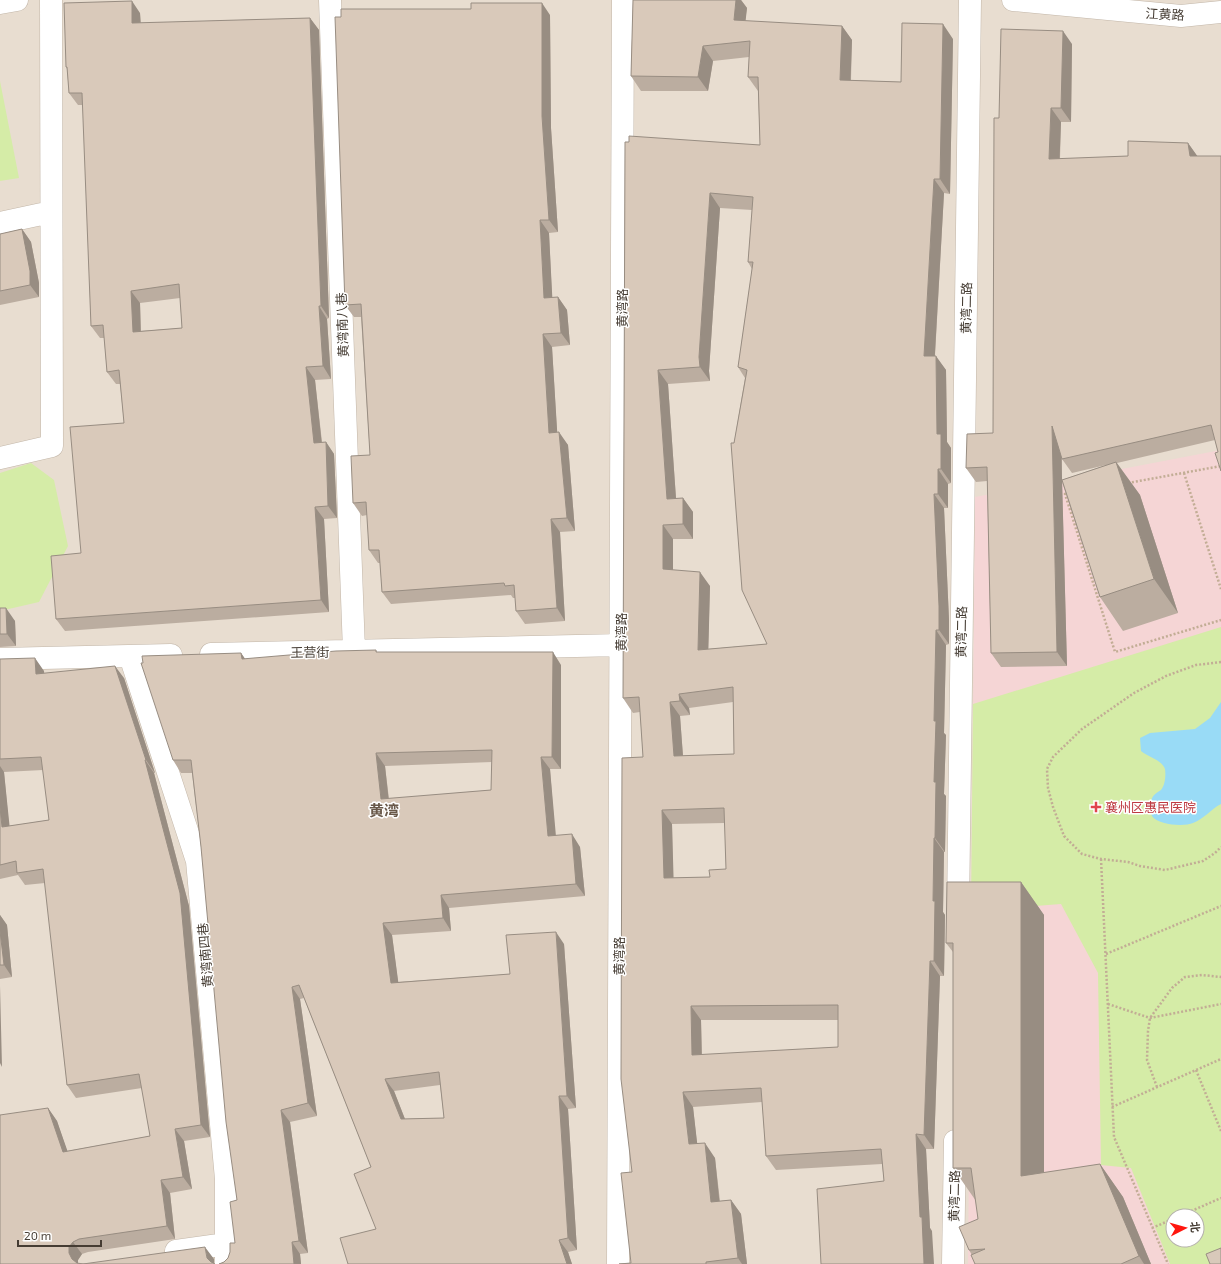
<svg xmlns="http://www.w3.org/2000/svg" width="1221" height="1264" font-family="'Exo 2','Noto Sans SC',sans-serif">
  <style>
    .residential { fill: #e8ddd0; fill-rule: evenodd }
    .medical { fill: #f5d5d5; fill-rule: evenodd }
    .green { fill: #d5eca7; fill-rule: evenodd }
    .water { fill: #99dbf6 }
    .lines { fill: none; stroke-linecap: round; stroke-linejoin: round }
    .minor-casing { stroke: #c2b6a8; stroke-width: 23 }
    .path { stroke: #c2ad95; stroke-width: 2.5; stroke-dasharray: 2 2; stroke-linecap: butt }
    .minor { stroke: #fff; stroke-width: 22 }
    .wall { fill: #bbada0; fill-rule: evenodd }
    .shaded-wall { fill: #988d82 }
    .building { fill: #d9c9ba; stroke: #988d82; fill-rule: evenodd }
    .health-dot { fill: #e0444e; stroke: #fff; stroke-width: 1.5 }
    .labels { text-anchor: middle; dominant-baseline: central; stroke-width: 3; stroke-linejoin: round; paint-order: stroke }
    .street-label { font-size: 13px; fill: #453c33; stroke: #fff }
    .health-label { font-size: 13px; fill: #be3a42; stroke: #fff; text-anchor: start }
    .quarter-label { font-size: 15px; font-weight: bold; fill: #695849; stroke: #fff }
  </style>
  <rect width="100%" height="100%" fill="#f3ece3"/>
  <!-- residential -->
  <path class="residential" d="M0 0H1221V1264H0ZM1173 1216H1197V1240H1173Z"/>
  <!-- medical -->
  <path class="medical" d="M1221 450V1264H968L975 497ZM1173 1216H1197V1240H1173Z"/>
  <!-- green -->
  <path class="green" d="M0 81 19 178 0 181Z
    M31 463 54 480 68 546 39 602 0 611V473Z
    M1221 627V1264H1170L1131 1168 1101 1165 1098 973 1061 904 971 911 973 704ZM1173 1216H1197V1240H1173Z"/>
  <!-- water -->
  <path class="water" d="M1221 702V804C1211 809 1204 819 1193 823 1184 827 1158 825 1152 816 1149 810 1150 804 1152 798 1154 794 1158 792 1161 790 1165 785 1166 776 1165 769 1162 760 1148 757 1141 751L1140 738 1150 733 1195 729 1210 718Z"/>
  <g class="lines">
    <defs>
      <path id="minor" d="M330 0 354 651
        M1013 0 1181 16 1221 12
        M0 3 17 0
        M0 223 51 212
        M0 458 52 446 51 0
        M211 654 621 645
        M130 656 197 861 226 1179V1264
        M0 659 171 655
        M958 911 970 0
        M176 1251 226 1244
        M618 1264 623 0
        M953 1264 955 1141"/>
    </defs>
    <!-- minor casing -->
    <use href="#minor" class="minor-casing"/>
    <!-- path -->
    <path class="path" d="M1184 473 1221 589
      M1128 483 1221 466
      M1070 493 1065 494 1115 652 1221 620
      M1221 662 1196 665 1166 676 1134 693 1082 729 1053 757 1047 769 1048 788 1053 807 1064 836 1082 854 1101 859 1128 862 1140 866 1165 870 1203 861 1215 853 1221 847
      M1101 859 1114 1137 1168 1264
      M1106 954 1221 906
      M1108 1004 1150 1018 1221 1004
      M1196 1070 1221 1131
      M1157 1087 1147 1060 1148 1031 1150 1018 1172 988 1185 977 1202 975 1221 977
      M1112 1107 1221 1059
      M1180 1216 1221 1198
      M1152 1228 1173 1219"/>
    <!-- minor -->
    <use href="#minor" class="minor"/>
  </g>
  <!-- wall -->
  <path class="wall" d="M633 0H741L747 8 745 21 842 26 852 40 851 80 901 82 953 39 950 194 944 193 935 356 946 370 947 442 951 448V483L948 484V508H944L949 620V644L946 645 944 733 946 735 944 794 946 796 945 852H944L943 912 945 915 944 976H940L934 1149H926L930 1228 932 1231 884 1181 882 1164 776 1170 766 1156 762 1102 693 1107 697 1144 715 1158 720 1201 731 1200 741 1214 747 1264H619L631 1263 632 1172 643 757 640 712 633 713 623 698 625 142 760 145 758 91 748 77 749 57 713 61 708 91H641L631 76ZM720 208 752 210 748 262 752 269 738 367 745 378 734 443 767 644 708 649 710 586 673 570V539H693V512L683 498H676L668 384 710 381 709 371ZM733 702 734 754 683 756 680 716 690 715 689 708ZM725 823 726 869 710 877 673 878 672 824ZM701 1020H838V1047L702 1055Z
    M140 13 141 23 310 18 319 30 329 318 327 319 331 379 315 380 322 442H326L334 454 337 518 324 519 329 612 65 631 56 619 81 553 124 423 120 384H116L107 372 104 338H100L91 326 83 105H78L69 93 67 69 66 67ZM180 298 182 328 141 331 140 303Z
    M550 15 551 128 558 232 549 233 552 298 558 297 567 310 570 345 552 347 557 432 568 445 575 531 560 532 565 621 525 624 516 611 515 598H513L511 595 391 604 382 592 380 563H378L369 550 367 515 362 516 353 503 370 455 361 317H354L345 305Z
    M1072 44 1071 122H1061L1060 159 1128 156 1188 143 1197 156 1218 452 1215 440 1117 463 1140 495 1178 613 1123 631 1100 597 1062 482 1067 666 1001 667 991 653 987 481 976 482 966 468 993 433 999 118ZM1062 457V459L1072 473 1106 465 1062 480Z
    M22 229 31 242 39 283V297L0 305V234Z
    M0 608 15 621 16 646 0 647Z
    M376 650 377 652 561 665V769H550L555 835 580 847 585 896 449 908 451 931 392 935 398 982 510 974 564 944 576 1108 568 1109 577 1250 568 1252 572 1264H348L376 1229 371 1167 304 998 300 999 317 1116 290 1122 308 1253 300 1254 301 1264H219L224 1262 228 1258 235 1243 237 1200 201 847 192 773H181L173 760 241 653 245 659ZM492 762 491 790 389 799 385 766ZM440 1085 444 1118 405 1119 394 1091Z
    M0 659 44 671V673L124 678 155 773H154L189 906 210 1137 184 1141 192 1189 170 1193 175 1239 88 1252 82 1254 78 1260V1263L83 1264 214 1259V1263L215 1264H0L48 1108 57 1121 67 1151 150 1136 142 1088 76 1098 67 1085 45 883 25 885 18 875 0 879ZM43 770 49 820 9 826 4 772Z
    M1021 882 1044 915V1173L1100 1164 1123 1197 1151 1264H975L972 1255 969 1250 978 1219 976 1201 953 1168V952L946 943Z
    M0 915 7 925 12 977 0 979Z"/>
  <!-- shaded-wall -->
  <path class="shaded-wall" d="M736 0H741L747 8 744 35 734 20Z
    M132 1 140 13 141 36 132 23Z
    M542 3 550 15 551 128 558 232 549 220 542 116Z
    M310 18 319 30 329 318 321 306Z
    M943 24 953 39 950 194 940 179Z
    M842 26 852 40 850 94 840 80Z
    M1063 31 1072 44 1071 122 1061 108Z
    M703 46 713 61 708 91 698 77Z
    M1051 108 1061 122 1059 173 1049 159Z
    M1188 143 1198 157 1190 156Z
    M934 179 944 193 934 370 924 356Z
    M710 193 720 208 709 371 710 381 700 367 699 357Z
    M540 220 549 233 553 311 544 298Z
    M22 229 31 242 39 283V297L30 285Z
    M131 291 140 303 141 344 133 332Z
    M558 297 567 310 570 345 561 333Z
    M319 306 327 319 331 379 323 366Z
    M543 334 552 347 558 445 549 433Z
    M936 356 946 370 947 442 951 448V483L941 469 937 434Z
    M306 367 315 380 323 455 314 443Z
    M658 370 668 384 677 513 667 499Z
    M1052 426 1061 440 1067 666 1057 652Z
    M559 432 568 445 575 531 567 518Z
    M326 442 334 454 337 518 328 506Z
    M1116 462 1140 495 1178 613 1154 579Z
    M938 469 948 484V508L938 494Z
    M934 494 944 508 949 620V644L939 630Z
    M683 498 693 512V539L683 524Z
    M315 507 324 519 329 612 321 600Z
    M551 519 560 532 565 621 557 608Z
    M663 525 673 539V584L663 569Z
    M700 572 710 586 708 664 698 650Z
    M6 608 15 621 16 646 7 634Z
    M936 630 946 645 944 733 946 735 944 794 946 796 945 852 935 838 934 782V721Z
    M553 652 561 665V769L552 757Z
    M241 653 250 666 242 659Z
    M35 658 44 671 45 687 36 674Z
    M115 666 124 678 155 773 146 760Z
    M679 694 689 708 690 715 680 701Z
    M670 702 680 716 684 770 674 756Z
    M376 753 385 766 390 812 381 799Z
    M541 757 550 769 557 848 548 836Z
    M145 760 154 773 189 906 210 1137 201 1125Z
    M0 766 4 772 11 840 2 827 0 807Z
    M662 810 672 824 674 893 664 878Z
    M572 834 580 847 585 896 576 884Z
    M934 838 944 852 943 912 945 915 944 976 934 961 933 901Z
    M1021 882 1044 915V1210L1021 1176Z
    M441 895 449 908 451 931 443 918Z
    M0 915 7 925 12 977 4 965 0 931Z
    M383 923 392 935 400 995 391 983Z
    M556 932 564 944 576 1108 567 1096Z
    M930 961 940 976 934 1149 924 1135Z
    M0 986 2 1067 0 1063Z
    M292 987 300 999 317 1116 308 1103Z
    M691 1006 701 1020 702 1070 692 1055Z
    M385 1079 394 1091 410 1132 401 1119Z
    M683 1092 693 1107 699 1159 689 1144Z
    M559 1096 568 1109 577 1250 568 1238Z
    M48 1108 57 1121 72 1164 63 1152Z
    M281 1110 290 1122 308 1253 299 1241Z
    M175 1129 184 1141 192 1189 183 1177Z
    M916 1134 926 1149 930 1228 932 1231 934 1264H924L920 1217Z
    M705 1143 715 1158 721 1217 711 1202Z
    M1100 1164 1123 1197 1151 1264H1144L1139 1256Z
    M161 1180 170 1193 175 1239 167 1226Z
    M731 1200 741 1214 747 1264H742L738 1258Z
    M559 1240 568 1252 572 1264H567Z
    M73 1242 82 1254 78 1260V1264L72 1259 69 1253V1247Z
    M292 1242 300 1254 301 1264H294Z
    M205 1247 214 1259V1264V1263L215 1264H211L207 1258Z"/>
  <!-- building -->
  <path class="building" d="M633 0H736L734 20 842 26 840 80 901 82 902 23 943 24 940 179H934L924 356H936L937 434H941V469H938V494H934L939 606V630H936L934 721H936L934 782H936L935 838H934L933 901H935L934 961H930L924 1135 916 1134 920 1217H922L924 1264H821L817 1189 884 1181 881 1149 766 1156 761 1088 683 1092 689 1144 705 1143 711 1202 731 1200 738 1258 706 1262V1264H619L631 1263 621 1173 632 1172 621 1079 622 758 643 757 639 697 623 698 625 142H629V136L760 145 758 77H748L750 41 703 46 698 77 631 76ZM710 193 753 197 748 262H753L738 367 747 370 734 443H731L742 590 767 644 698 650 700 572 663 569V525L683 524V498L667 499 658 370 700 367 699 357ZM733 687 734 754 674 756 670 702 680 701 679 694ZM724 808 726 869 709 870 710 877 664 878 662 810ZM838 1005V1047L692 1055 691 1006Z
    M132 1V23L310 18 321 306H319L323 366 306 367 314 443 326 442 328 506 315 507 321 600 56 619 51 556 81 553 70 427 124 423 119 370 107 372 103 325 91 326 82 93H69L67 67H66L64 3ZM179 284 182 328 133 332 131 291Z
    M471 3H542V116L549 220H540L544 298 558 297 561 333 543 334 549 433 559 432 567 518 551 519 557 608 516 611 514 585 505 586 504 583 382 592 379 550H369L366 502 353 503 351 456 370 455 361 304 345 305 335 17H341V9H471Z
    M1001 29 1063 31 1061 108H1051L1049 159 1128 156V141L1188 143 1190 156H1221V471L1215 453 1218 452 1211 425 1062 459 1052 426 1057 652 991 653 987 467 966 468 967 434 993 433 994 118H999Z
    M22 229 30 271V285L0 291V234Z
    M1116 462 1154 579 1100 597 1062 480Z
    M0 608H6L7 634H0Z
    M376 650V652H553L552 757H541L548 836 572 834 576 884 441 895 443 918 383 923 391 983 510 974 506 935 556 932 567 1096H559L568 1238 559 1240 567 1264H348L340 1238 376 1229 354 1174 371 1167 299 985 292 987 308 1103 281 1110 299 1241 292 1242 294 1264H219L224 1262 228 1258 230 1252V1243H235L230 1202 237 1200 226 1122 201 847 191 760H173L141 663H143L142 656 241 653 242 659 336 651ZM492 750 491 790 381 799 376 753ZM439 1072 444 1118 401 1119 385 1079Z
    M35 658 36 674 115 666 146 760H145L180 893 201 1125 175 1129 183 1177 161 1180 167 1226 79 1239 73 1242 69 1247V1253L72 1259 77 1263 83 1264 205 1247 207 1258 211 1262 214 1263V1264H0V1115L48 1108 63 1152 150 1136 139 1074 67 1085 43 869 17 873 16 861 0 865V807L2 827 49 820 41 757 0 759V659Z
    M947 882H1021V1176L1100 1164 1139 1256 1121 1264H975L971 1255 985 1249 969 1250 959 1227 978 1219 971 1168H953V943H946Z
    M0 931 4 965H0Z
    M1221 1248V1264H1210L1206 1254Z"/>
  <!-- markers -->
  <path class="health-dot" d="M1094 801h4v4h4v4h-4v4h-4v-4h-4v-4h4z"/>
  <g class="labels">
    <!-- street labels -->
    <g class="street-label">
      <text transform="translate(1165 14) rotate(3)">江黄路</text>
      <text transform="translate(622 308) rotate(-90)">黄湾路</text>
      <text transform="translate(966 308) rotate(-89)">黄湾二路</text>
      <text transform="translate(342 325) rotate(-92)">黄湾南八巷</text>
      <text transform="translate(621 632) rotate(-90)">黄湾路</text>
      <text transform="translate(961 632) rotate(-89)">黄湾二路</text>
      <text transform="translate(310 652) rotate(-1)">王营街</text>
      <text transform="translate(205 955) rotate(-95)">黄湾南四巷</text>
      <text transform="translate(619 956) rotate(-90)">黄湾路</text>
      <text transform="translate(954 1196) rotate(-89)">黄湾二路</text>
    </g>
    <!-- health labels -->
    <g class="health-label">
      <text x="1105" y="807">襄州区惠民医院</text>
    </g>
    <!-- quarter labels -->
    <g class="quarter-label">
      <text x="384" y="810">黄湾</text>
    </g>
  </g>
  <!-- north arrow -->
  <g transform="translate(1185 1228) rotate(84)"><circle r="19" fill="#ffffff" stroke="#b5b1ad"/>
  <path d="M0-3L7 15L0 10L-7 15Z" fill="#ff160e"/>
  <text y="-6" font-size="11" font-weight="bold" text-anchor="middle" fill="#453c33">北</text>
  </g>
  <!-- scale -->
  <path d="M18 1240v6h83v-6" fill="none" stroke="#453c33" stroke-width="2"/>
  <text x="24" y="1240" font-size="12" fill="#453c33" stroke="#ffffff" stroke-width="3" paint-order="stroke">20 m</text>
</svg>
